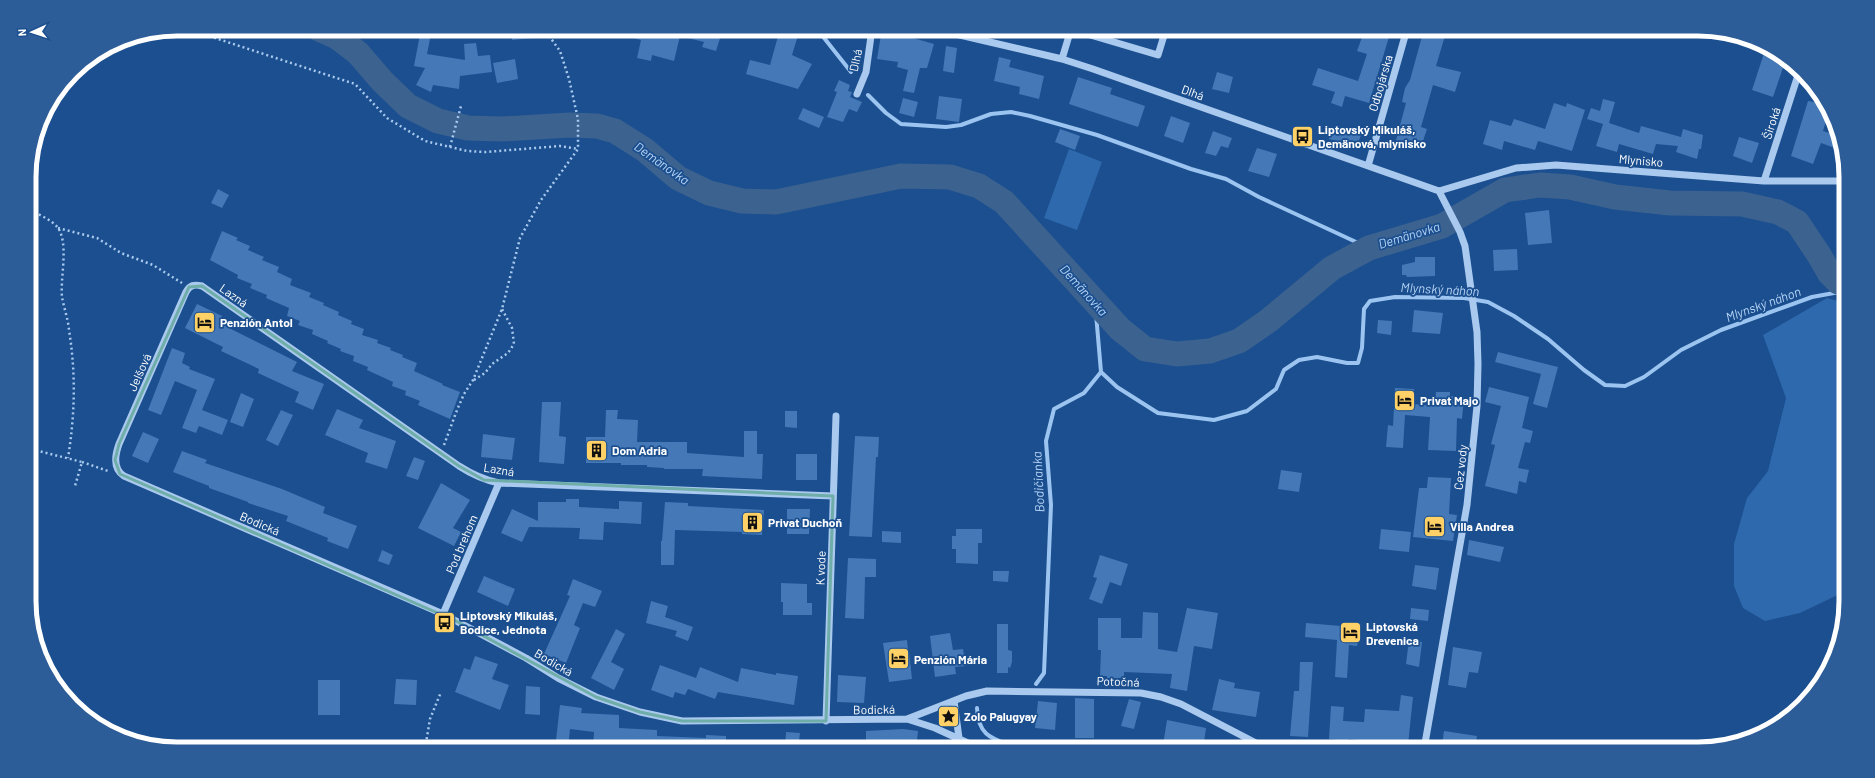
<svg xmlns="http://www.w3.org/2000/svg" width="1875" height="778" font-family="Barlow,sans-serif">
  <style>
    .green { fill: #2e69ad }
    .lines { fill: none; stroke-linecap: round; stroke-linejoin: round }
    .stream { stroke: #9cc4f0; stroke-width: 4 }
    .river { stroke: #3c6290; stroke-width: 25 }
    .building { fill: #4478b7 }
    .path { stroke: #a9c9ee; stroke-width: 2.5; stroke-dasharray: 2 3; stroke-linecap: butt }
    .minor { stroke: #a9c9ee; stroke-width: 7 }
    .marked { fill: none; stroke: #6fada8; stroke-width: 3; stroke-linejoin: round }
    .labels { text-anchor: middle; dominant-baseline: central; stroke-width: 3.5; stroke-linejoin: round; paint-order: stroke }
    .street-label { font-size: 12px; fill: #fff; stroke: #1b4f8f }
    .poi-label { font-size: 12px; font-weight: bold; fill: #fff; stroke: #1b4f8f; text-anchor: start }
    .water-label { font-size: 13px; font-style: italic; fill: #b5d3f5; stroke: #1b4f8f }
    .rim { fill: none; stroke: #fff; stroke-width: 5 }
  </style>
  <rect width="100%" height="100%" fill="#1b4f8f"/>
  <!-- green -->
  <path class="green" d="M1069 149 1102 162 1077 230 1044 218Z
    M1827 298 1845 303 1846 591 1800 613 1765 621 1743 608 1734 586V544L1747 498 1768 471 1786 398 1763 335Z"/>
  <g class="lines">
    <!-- stream -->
    <path class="stream" d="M817 29 851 72
      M868 95 886 113 901 124 946 127 961 125 991 114 1011 112 1030 116 1097 135 1191 169 1226 179 1259 197 1369 248
      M1101 372 1117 387 1158 413 1214 420 1247 411 1276 389 1284 370 1299 360 1317 357 1347 363H1358L1362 348 1364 309 1370 301 1395 297 1464 298 1488 302 1514 316 1548 339 1584 370 1605 385 1625 386 1644 377 1681 350 1721 330 1812 297 1845 291
      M1036 684 1044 673 1051 505 1046 441 1054 409 1084 393 1101 372 1095 302
      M977 708C978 739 996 739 1020 749"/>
    <!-- river -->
    <path class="river" d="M319 29 337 37 358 53 382 81 408 106 438 121 468 128 502 129 570 125 597 126 615 131 645 150 678 178 709 193 742 201 776 202 901 176 950 177 979 186 1004 202 1120 329 1145 349 1177 354 1210 351 1239 341 1268 321 1332 268 1369 248 1442 226 1505 190 1540 185 1570 187 1615 197 1670 203 1742 204 1778 212 1797 222 1819 255 1830 274 1838 282 1845 284"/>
  </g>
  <!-- building -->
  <path class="building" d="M421 29H432L427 54 465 60 464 44 476 43 478 56 490 55 492 72 460 76 459 89 433 85 431 92 416 85 425 68 414 66Z
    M511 29H543V37L512 40Z
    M615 29H711L722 32 716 51 702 47 704 42 680 36 674 61 652 55 651 61 637 58 641 40 614 33Z
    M780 29H800L792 55 812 64 798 89 746 74 750 60 770 65Z
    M882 29 934 44 927 68H920L914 93 903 91 908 70 897 67 898 62 877 59Z
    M1365 29 1389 37 1369 103 1345 96 1342 107 1331 103 1335 92 1312 85 1318 68 1358 81 1367 54 1357 51Z
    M1424 29H1447L1436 66 1461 72 1455 92 1433 85 1421 127 1427 129 1420 150 1408 145 1407 148 1395 144 1406 103 1402 102 1405 88 1410 80Z
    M946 46 957 48 954 73 943 71Z
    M1766 47 1780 54 1786 59 1773 97 1752 90Z
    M999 57 1011 60 1009 67 1044 76 1039 99 1019 94 1020 87 994 81Z
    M515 59 518 79 497 83 493 63Z
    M1217 72 1233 77 1229 93 1212 89Z
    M1078 77 1112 88 1110 94 1145 106 1138 127 1069 104Z
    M839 80 850 85 848 91 852 92 850 97 862 102 857 112 849 109 843 122 827 117 837 92 834 91Z
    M939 96 962 99 959 122 936 119Z
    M903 98 918 102 914 117 899 113Z
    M1603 99 1615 102 1609 123 1639 133 1641 126 1681 137 1683 129 1703 135 1701 149H1699L1697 159 1676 152 1678 146 1656 144 1653 154 1619 144 1617 152 1596 146 1603 124 1587 119 1591 108 1600 111Z
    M1808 101 1821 103 1820 105 1827 106 1829 111 1823 131 1839 136 1843 151 1821 143 1813 164 1791 156Z
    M1554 103 1566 107 1567 103 1585 110 1572 151 1538 141 1535 150 1504 141 1502 150 1483 144 1490 120 1511 126 1514 119 1545 129Z
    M803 108 824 117 819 128 798 119Z
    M1171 116 1190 123 1183 143 1164 136Z
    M1333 127 1361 135 1357 146 1329 139Z
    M1060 129 1080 136 1075 150 1055 142Z
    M1213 131 1232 138 1228 148 1221 146 1216 156 1205 153Z
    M1739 137 1759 143 1752 163 1733 156Z
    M1257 148 1277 154 1269 177 1248 171Z
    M218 189 229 195 222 208 211 203Z
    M1549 210 1552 243 1528 245 1525 213Z
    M222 231 238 238 236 240 250 246 248 250 264 257 262 260 279 267 277 272 292 279 290 285 311 293 309 297 324 303 323 305 339 312 338 315 352 321 351 324 364 329 362 335 378 340 377 343 391 348 390 350 403 355 402 357 417 363 414 371 443 384 442 385 460 392 450 419 418 405 420 401 405 395 406 391 392 386 393 382 367 370 368 367 353 361 354 356 340 351 341 349 327 343 328 341 312 334 313 330 298 325 300 321 287 316 289 308 266 298 267 295 250 288 252 284 237 278 238 275 210 260Z
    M1517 249 1518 270 1494 271 1493 250Z
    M1415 257H1435V276L1407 277 1406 275H1402V265L1415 262Z
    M197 304 222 316 219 323 297 362 292 371 324 384 313 410 295 402 299 392 258 373 259 369 221 351 223 347 185 328Z
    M1414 310 1443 313 1440 334 1412 332Z
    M1378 320 1392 321 1391 335 1377 333Z
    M172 348 185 353 182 363 190 367 189 369 215 379 202 410 228 420 222 435 199 426 196 433 182 428 197 390 175 381 161 415 148 410Z
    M1498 352 1558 367 1547 408 1533 404 1541 374 1495 362Z
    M1489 387 1529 397 1522 428 1533 431 1530 443 1525 442 1518 468 1529 470 1526 483 1519 481 1517 494 1485 486 1495 445 1491 444 1501 406 1485 402Z
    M1395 388 1414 389 1413 404 1435 406 1436 392H1450V396L1464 397 1462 419 1457 418 1456 451 1428 450 1430 417 1405 415 1403 448 1386 447 1388 425 1393 426Z
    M241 393 254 399 243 427 230 422Z
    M542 402H561L559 436 566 437 564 464 539 462Z
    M337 409 363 420 359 428 396 441 387 469 365 462 368 453 325 435Z
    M281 410 293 415 278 446 266 440Z
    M606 410H618L617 419 638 420 637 442H687V453L744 457V431H757V454H763L762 479 702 476 703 469H664V468L647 467V465H621V463H586V437H605Z
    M785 411H797V428L785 427Z
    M143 432 159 439 148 463 132 456Z
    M483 434 515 438 512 460 481 457Z
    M855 436 879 437 878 457H876L872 537 849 536Z
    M182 451 207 460 205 463 282 489 325 507 323 513 357 526 348 549 327 541 328 538 286 521 288 516 248 503V502L209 488V486L173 472Z
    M796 454H817V480H796Z
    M414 457 425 461 418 480 406 476Z
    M1281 470 1302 473 1299 492 1278 489Z
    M1428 477 1451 478 1449 514 1457 515 1453 541 1413 537 1419 488H1427Z
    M441 483 470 500 453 528 461 532 454 546 418 528Z
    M566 499H579V507L619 509V501L642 502 641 524 604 522 603 540 579 539 580 528 529 527 522 542 501 533 512 509 538 521V502H566Z
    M665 502 688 503V506L764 510 762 535 742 534V532L675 530 674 565H661V541H662Z
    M787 509H810L809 534H787Z
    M956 529H982V543H978V564L956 563V549H952V536H956Z
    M1381 529 1411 532 1409 552 1379 549Z
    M882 531 901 532V543L882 542Z
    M1469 540 1504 547 1500 562 1467 555Z
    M382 550 393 555 389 565 378 561Z
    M1100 555 1128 564 1121 586 1110 582 1102 604 1089 599 1097 578 1093 577Z
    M848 558 876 559V577H865L864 619 845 618Z
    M1415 565 1439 568 1436 590 1412 586Z
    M993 571H1009L1008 582 993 581Z
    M484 576 515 589 508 606 477 592Z
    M573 579 602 591 595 607 583 603 574 625 580 628 566 663 544 654 570 596 567 595Z
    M781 583 807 584V603H812V615H783V602H781Z
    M651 601 668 606 665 617 693 627 688 641 675 636 677 631 646 623Z
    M1187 608 1218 613 1212 649 1194 646 1187 691 1170 688 1172 674 1124 672V678H1107V676H1100L1101 650H1098V618H1121V638H1142L1143 612 1158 613V649L1177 652Z
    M1411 608 1429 610 1428 621 1410 619Z
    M1306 623 1341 626V629L1359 632 1357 646 1349 645 1347 678 1335 677 1337 640 1305 637Z
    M997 624H1008V650L1012 651V662L1010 668 1008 667V673H997Z
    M616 629 625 634 611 662 624 669 614 690 591 678Z
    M950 633 953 650 963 649 966 666 955 667 956 674 935 677 930 636Z
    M907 640 908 651H909L912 679 889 682 883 643Z
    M1409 640 1422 642 1419 667 1406 664Z
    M1453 647 1482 652 1478 673 1469 672 1466 688 1448 685Z
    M475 656 498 664 492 679 509 685 500 710 455 692 464 668 470 670Z
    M1300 662H1313L1308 737 1290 736 1294 691H1299Z
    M660 665 696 678 700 667 738 682 741 668 776 675V673L798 676 794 705 718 692 715 699 688 689 685 695 675 692 673 698 651 690Z
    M838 675 866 677 864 703 837 702Z
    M396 679 417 680 416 705 394 704Z
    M1219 679 1235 683 1234 688 1260 692 1256 717 1212 710Z
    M318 680H340V715H318Z
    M526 686 540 687V715L525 714Z
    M1401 695 1413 697 1408 745 1348 739V741L1329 739 1331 706 1344 707 1343 721 1364 722 1365 709 1399 711Z
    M1075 698 1094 699V738H1075Z
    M1129 699 1141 702 1134 729 1121 726Z
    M1038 701 1057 703 1055 730 1035 728Z
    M560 705 582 708 581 713 619 715V728L657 730V736L706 738V735L726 736V749H593L594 732 570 729 568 749H555Z
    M1167 720 1206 728 1203 749 1163 745Z
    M903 729 918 731 916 749H866V731Z
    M1444 731 1477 736 1475 749 1442 745Z
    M786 732 800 733 798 749H785Z"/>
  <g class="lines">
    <!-- path -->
    <path class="path" d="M196 29 212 37 355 84 387 118 425 141 467 151 486 152 560 146 578 149
      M895 29 926 36
      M450 147 461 106
      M30 210C38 214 52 220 58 228 69 244 60 278 62 297 64 308 68 319 69 330 76 374 75 414 68 458
      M58 228 97 238 121 253 153 265 182 283
      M474 380 485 373 492 364 508 353 514 344 512 328 502 309
      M444 445 457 410 464 394 473 380 502 309 520 238 541 200 578 149V119L569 79 560 51 544 29
      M31 449 82 462 75 486
      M82 462 108 471
      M425 749 430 719 441 692"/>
    <!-- minor -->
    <path class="minor" d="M934 29 1062 59 1093 69 1439 191
      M1070 29 1158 55 1166 29
      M1104 39 1107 29
      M1062 59 1071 29
      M857 94 866 72 872 29
      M1368 166 1407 29
      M1764 181 1799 72
      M1439 191 1516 168 1556 165 1764 181H1845
      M833 496 499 483C484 480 473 475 459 466L202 286C194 284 190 285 186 292L119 444C115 455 113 469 124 476L443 614 526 658 558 678 596 697 640 712 682 721 907 719 935 728 981 749
      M443 614 499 483
      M954 701 959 738
      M907 719 966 696 987 691 1141 693 1161 697 1181 704 1258 744 1321 749
      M826 721 836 416
      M1424 749 1467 505 1477 406 1478 364 1477 332 1465 246 1460 232 1439 191"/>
  </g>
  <!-- marked area -->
  <path class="marked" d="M202 286 459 466 484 480 833 496 826 721H682L640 712 596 697 456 621 120 474 115 460 119 444 189 287Z"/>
  <!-- icons -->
  <defs>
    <symbol id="bus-square" viewBox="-11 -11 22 22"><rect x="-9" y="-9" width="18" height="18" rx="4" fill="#ffd166" stroke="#1b4f8f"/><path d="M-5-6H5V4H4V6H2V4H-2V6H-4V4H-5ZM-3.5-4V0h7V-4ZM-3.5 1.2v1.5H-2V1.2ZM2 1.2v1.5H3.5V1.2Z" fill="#111"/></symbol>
    <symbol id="hotel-square" viewBox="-11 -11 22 22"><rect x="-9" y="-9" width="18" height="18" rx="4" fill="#ffd166" stroke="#1b4f8f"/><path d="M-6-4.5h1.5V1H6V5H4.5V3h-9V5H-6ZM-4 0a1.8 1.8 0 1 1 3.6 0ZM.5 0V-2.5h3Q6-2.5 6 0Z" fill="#111"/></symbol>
    <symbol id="building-square" viewBox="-11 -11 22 22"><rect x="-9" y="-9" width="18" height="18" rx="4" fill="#ffd166" stroke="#1b4f8f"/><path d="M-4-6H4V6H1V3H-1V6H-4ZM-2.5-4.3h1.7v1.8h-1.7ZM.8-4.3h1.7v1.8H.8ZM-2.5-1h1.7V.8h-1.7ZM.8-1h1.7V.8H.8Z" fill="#111"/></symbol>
    <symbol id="sight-square" viewBox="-11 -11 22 22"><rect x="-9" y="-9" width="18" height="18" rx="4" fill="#ffd166" stroke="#1b4f8f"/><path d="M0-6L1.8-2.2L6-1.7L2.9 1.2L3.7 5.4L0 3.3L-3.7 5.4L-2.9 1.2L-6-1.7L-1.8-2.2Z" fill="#111"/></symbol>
  </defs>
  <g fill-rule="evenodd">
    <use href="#bus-square" x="1290" y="124" width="25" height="25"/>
    <use href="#hotel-square" x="192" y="310" width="25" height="25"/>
    <use href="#hotel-square" x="1392" y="388" width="25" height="25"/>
    <use href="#building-square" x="584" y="438" width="25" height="25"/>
    <use href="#building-square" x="740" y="510" width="25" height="25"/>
    <use href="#hotel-square" x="1422" y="514" width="25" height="25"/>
    <use href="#bus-square" x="432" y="610" width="25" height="25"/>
    <use href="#hotel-square" x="1338" y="620" width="25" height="25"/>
    <use href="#hotel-square" x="886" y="646" width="25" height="25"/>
    <use href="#sight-square" x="936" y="704" width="25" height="25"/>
  </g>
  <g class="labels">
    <!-- street labels -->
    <g class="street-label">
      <text transform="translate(855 60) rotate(-78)">Dlhá</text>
      <text transform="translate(1380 83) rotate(-74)">Odbojárska</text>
      <text transform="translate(1193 92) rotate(20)">Dlhá</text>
      <text transform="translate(1771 123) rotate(-72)">Široká</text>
      <text transform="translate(1641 160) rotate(5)">Mlynisko</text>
      <text transform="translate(234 295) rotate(35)">Lazná</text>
      <text transform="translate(139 372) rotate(-66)">Jelšová</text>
      <text transform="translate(1460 467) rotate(-84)">Cez vody</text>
      <text transform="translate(499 469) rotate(9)">Lazná</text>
      <text transform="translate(260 523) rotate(23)">Bodická</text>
      <text transform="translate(461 544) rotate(-67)">Pod brehom</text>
      <text transform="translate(820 568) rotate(-88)">K vode</text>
      <text transform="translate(554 662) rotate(30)">Bodická</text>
      <text transform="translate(1118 681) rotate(2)">Potočná</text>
      <text transform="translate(874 709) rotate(-1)">Bodická</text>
    </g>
    <!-- poi labels -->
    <g class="poi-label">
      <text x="1318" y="129">Liptovský Mikuláš,<tspan x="1318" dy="14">Demänová, mlynisko</tspan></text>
      <text x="220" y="322">Penzión Antol</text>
      <text x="1420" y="400">Privat Majo</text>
      <text x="612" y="450">Dom Adria</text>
      <text x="768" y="522">Privat Duchoň</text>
      <text x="1450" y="526">Villa Andrea</text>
      <text x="460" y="615">Liptovský Mikuláš,<tspan x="460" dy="14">Bodice, Jednota</tspan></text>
      <text x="1366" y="626">Liptovská<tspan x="1366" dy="14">Drevenica</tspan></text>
      <text x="914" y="659">Penzión Mária</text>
      <text x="964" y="716">Zolo Palugyay</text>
    </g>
    <!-- water labels -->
    <g class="water-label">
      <text transform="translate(662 163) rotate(35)">Demänovka</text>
      <text transform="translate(1409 235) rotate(-17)">Demänovka</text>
      <text transform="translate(1440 289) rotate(3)">Mlynský náhon</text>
      <text transform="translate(1084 290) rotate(48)">Demänovka</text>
      <text transform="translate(1763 304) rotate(-20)">Mlynský náhon</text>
      <text transform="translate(1038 482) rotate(-93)">Bodičianka</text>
    </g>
  </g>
  <!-- crop -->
  <path d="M0 0H1875V778H0ZM177 36H1698A141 141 0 0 1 1839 177V601A141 141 0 0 1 1698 742H177A141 141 0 0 1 36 601V177A141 141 0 0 1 177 36Z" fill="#2d5d98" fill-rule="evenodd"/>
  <path class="rim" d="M177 36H1698A141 141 0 0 1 1839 177V601A141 141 0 0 1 1698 742H177A141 141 0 0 1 36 601V177A141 141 0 0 1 177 36Z"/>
  <!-- north arrow -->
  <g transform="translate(32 32) rotate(267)" stroke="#1b4f8f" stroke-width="3" paint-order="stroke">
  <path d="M0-3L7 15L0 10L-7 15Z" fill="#ffffff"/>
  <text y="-6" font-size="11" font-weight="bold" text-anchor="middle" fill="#ffffff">N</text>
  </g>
</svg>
